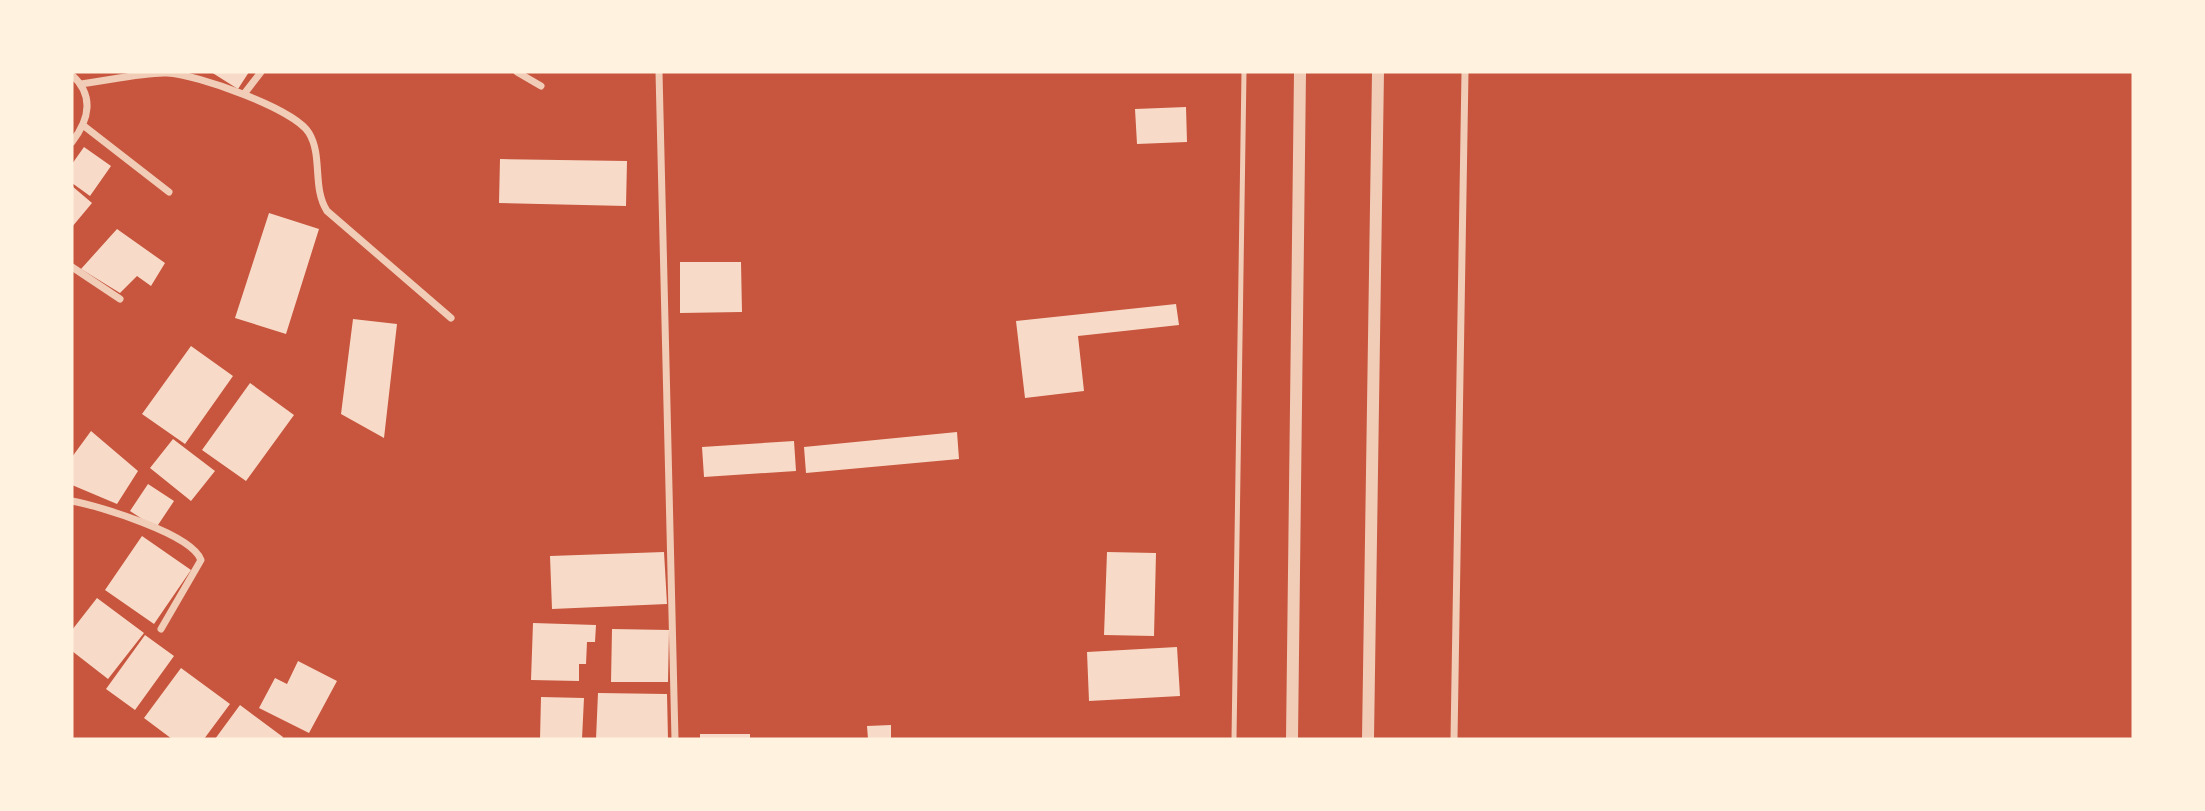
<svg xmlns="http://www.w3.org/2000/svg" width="2205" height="811" font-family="Manrope,sans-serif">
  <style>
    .building { fill: #f7dbc8 }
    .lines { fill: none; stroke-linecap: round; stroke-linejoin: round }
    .service { stroke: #f1ccb7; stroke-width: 5 }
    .minor { stroke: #f1ccb7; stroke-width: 7 }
    .tertiary { stroke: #f1ccb7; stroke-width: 12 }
  </style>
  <rect width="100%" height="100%" fill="#c8553d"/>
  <!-- building -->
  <path class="building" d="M211 72H249L238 89Z
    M1186 107 1187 142 1137 144 1135 109Z
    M84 147 111 166 90 196 72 183V164Z
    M500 159 627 161 626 206 499 203Z
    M72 186 92 203 72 227Z
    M269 213 319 229 286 334 235 318Z
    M117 229 165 263 151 286 137 276 120 293 81 269Z
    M680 262H741L742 312 680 313Z
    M1176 304 1179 325 1078 336 1084 391 1025 398 1016 321Z
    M353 319 397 324 384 438 341 414Z
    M191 346 233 376 185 444 142 414Z
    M250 383 294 415 246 481 202 450Z
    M91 431 138 471 117 504 72 485V457Z
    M957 432 959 459 806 473 804 447Z
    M173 439 215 471 191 501 150 468Z
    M794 441 796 471 704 477 702 447Z
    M148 484 174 501 156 528 130 511Z
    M142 536 191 570 154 624 105 590Z
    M664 552 667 604 552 609 550 556Z
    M1107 552 1156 553 1154 636 1104 635Z
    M97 598 144 633 108 679 72 651V630Z
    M533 623 596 625 595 642H587L586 664H579V681L531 680Z
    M612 629 669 630 668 682H611Z
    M145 635 174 656 135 710 106 689Z
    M1177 647 1180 696 1089 701 1087 652Z
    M298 661 337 681 309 733 259 708 275 678 287 684Z
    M181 668 230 704 204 739H172L144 718Z
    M598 693 667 694 668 739H596Z
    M541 697 584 698 582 739H540Z
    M240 705 283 737 282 739H215Z
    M891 725V739H868L867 726Z
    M700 734H750V739H700Z"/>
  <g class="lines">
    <!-- service -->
    <path class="service" d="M1234 739 1244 72"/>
    <!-- minor -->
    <path class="minor" d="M517 72 541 86
      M659 72 675 739
      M72 75C95 96 89 120 72 142
      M81 84C106 81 144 72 167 73 196 74 295 109 309 133 323 156 312 188 327 211L451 318
      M244 94 261 72
      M84 126 169 192
      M72 267 120 299
      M72 501C99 506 192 534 201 560L161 629
      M1454 739 1465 72"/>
    <!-- tertiary -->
    <path class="tertiary" d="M1292 739 1300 72
      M1368 739 1378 72"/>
  </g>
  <!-- border -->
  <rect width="2205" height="811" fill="none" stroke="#fff3e0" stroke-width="147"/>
</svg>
